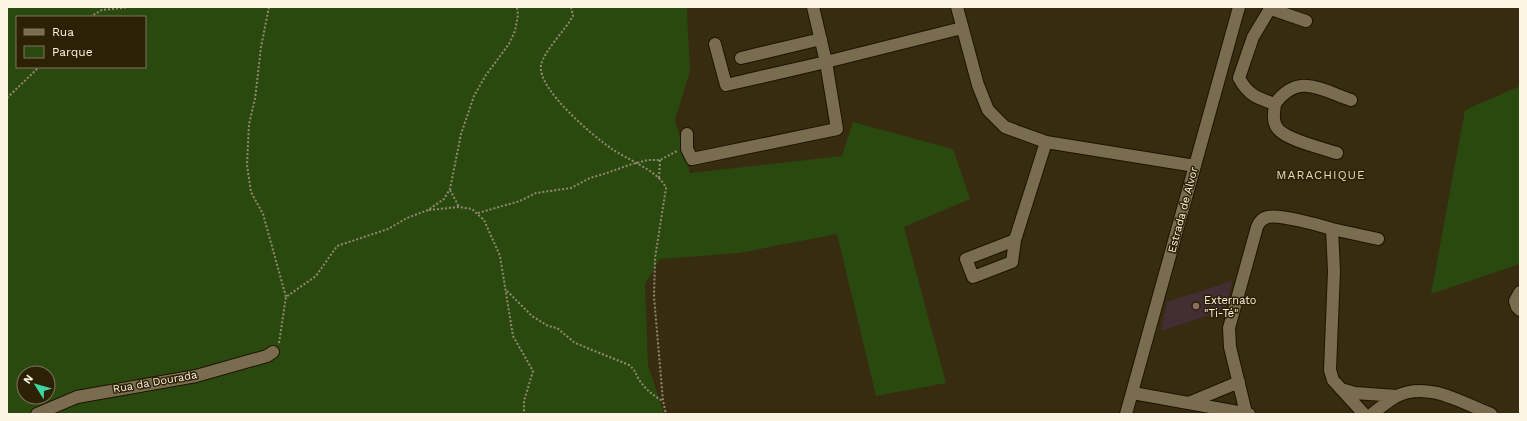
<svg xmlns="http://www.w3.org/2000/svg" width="1527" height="421" font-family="'Work Sans',sans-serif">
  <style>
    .education { fill: #422e33 }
    .green { fill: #2a490f; fill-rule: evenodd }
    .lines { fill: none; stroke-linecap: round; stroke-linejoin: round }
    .minor-casing { stroke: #1f1300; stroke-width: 14 }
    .path { stroke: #938973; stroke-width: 2; stroke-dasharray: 2 2; stroke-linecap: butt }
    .minor { stroke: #7a6c4f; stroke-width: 12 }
    .education-dot { fill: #8d6e63; stroke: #2d2105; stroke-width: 1.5 }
    .labels { text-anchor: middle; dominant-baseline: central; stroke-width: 3; stroke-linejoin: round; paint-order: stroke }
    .street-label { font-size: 11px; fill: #fcf4e4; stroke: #2d2105 }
    .poi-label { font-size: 11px; fill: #fcf4e4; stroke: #2d2105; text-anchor: start }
    .neighbourhood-label { font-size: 12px; letter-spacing: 1px; fill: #ebdbbc; stroke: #2d2105 }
  </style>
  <rect width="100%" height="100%" fill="#372b10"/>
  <!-- education -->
  <path class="education" d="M1232 281 1225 310 1161 331 1167 302Z"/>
  <!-- green -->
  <path class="green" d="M7 7H688L687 12 690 71 675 120 690 173 842 156 853 122 953 149 970 199 904 227 946 383 876 396 837 234 739 253 660 259 645 284 648 365 664 414H7ZM17 17H145V67H17ZM24 373H48V397H24Z
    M1520 86V264L1431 294 1465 110Z"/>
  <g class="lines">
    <defs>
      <path id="minor" d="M813 7 826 62 962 28
        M957 7 978 85 988 110 1005 127 1046 142 1195 166
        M1271 7 1253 37 1239 78C1248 95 1257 98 1275 104 1274 112 1272 122 1278 129 1287 140 1322 148 1337 153
        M1271 9 1306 21
        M741 58 821 39
        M1275 104C1298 72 1321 90 1351 100
        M687 134V149L692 159 837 129 826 62 726 85 715 44
        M1015 240 1012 262 973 277 966 259 1015 240 1046 142
        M1520 292 1515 301 1517 307 1520 310
        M1341 389 1355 393 1397 396
        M1133 393 1249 414
        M1191 402 1239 382
        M1246 413 1230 347 1229 328 1257 227C1259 222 1262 218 1268 217 1279 214 1319 225 1332 229
        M37 414 77 397 196 376 267 356 273 352
        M1126 414 1239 7
        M1364 414 1333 380 1330 370 1334 271 1332 229 1378 239
        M1372 414C1380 408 1388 401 1397 396 1428 381 1462 403 1491 414"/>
    </defs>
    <!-- minor casing -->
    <use href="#minor" class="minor-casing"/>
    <!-- path -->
    <path class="path" d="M269 7 261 47 255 99 249 124 247 165 251 192 263 214 286 297
      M571 7 573 16C566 29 544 51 541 65 537 89 593 136 612 149 626 159 659 171 666 188L655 258 654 297 663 401 666 414
      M90 17 102 10 131 7
      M7 98 39 67
      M659 178 660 160
      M450 190 459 207
      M429 210 459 207 472 209 484 220 500 256 513 336 533 371 524 401V414
      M478 213 520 201 536 193 571 188 590 178 607 173 629 165 648 160H660L677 151
      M507 291 532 316 548 326 557 328 575 343 629 365C635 370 635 372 638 378 644 388 653 396 663 401
      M279 343 286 297 316 276 337 246 388 229 407 218 428 210 444 199 450 189 461 134 474 96 486 75 509 44 515 31 518 15 517 7"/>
    <!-- minor -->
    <use href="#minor" class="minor"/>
  </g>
  <!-- markers -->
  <circle class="education-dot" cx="1196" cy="306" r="4"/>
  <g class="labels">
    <!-- street labels -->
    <g class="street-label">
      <text transform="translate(1183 210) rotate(-75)">Estrada de Alvor</text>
      <text transform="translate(155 382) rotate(-10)">Rua da Dourada</text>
    </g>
    <!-- poi labels -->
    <g class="poi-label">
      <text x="1204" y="300">Externato<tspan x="1204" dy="13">"Ti-Té"</tspan></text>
    </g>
    <!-- neighbourhood labels -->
    <g class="neighbourhood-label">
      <text x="1321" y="175">MARACHIQUE</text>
    </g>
  </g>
  <!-- border -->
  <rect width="1527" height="421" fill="none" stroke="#fcf4e4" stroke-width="16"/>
  <!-- legend -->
  <rect x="16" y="16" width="130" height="52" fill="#2d2105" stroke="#80755e"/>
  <rect x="24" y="29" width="20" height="6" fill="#7a6c4f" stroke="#80755e"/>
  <text x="52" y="36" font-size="12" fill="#fcf4e4">Rua</text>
  <rect x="24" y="46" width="20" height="12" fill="#2a490f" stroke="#80755e"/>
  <text x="52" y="56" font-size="12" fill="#fcf4e4">Parque</text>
  <!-- north arrow -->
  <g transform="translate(36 385) rotate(307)"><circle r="19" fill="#2d2105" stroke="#80755e"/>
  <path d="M0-3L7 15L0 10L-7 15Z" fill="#3ed4a3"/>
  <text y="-6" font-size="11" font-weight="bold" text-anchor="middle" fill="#fcf4e4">N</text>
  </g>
</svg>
